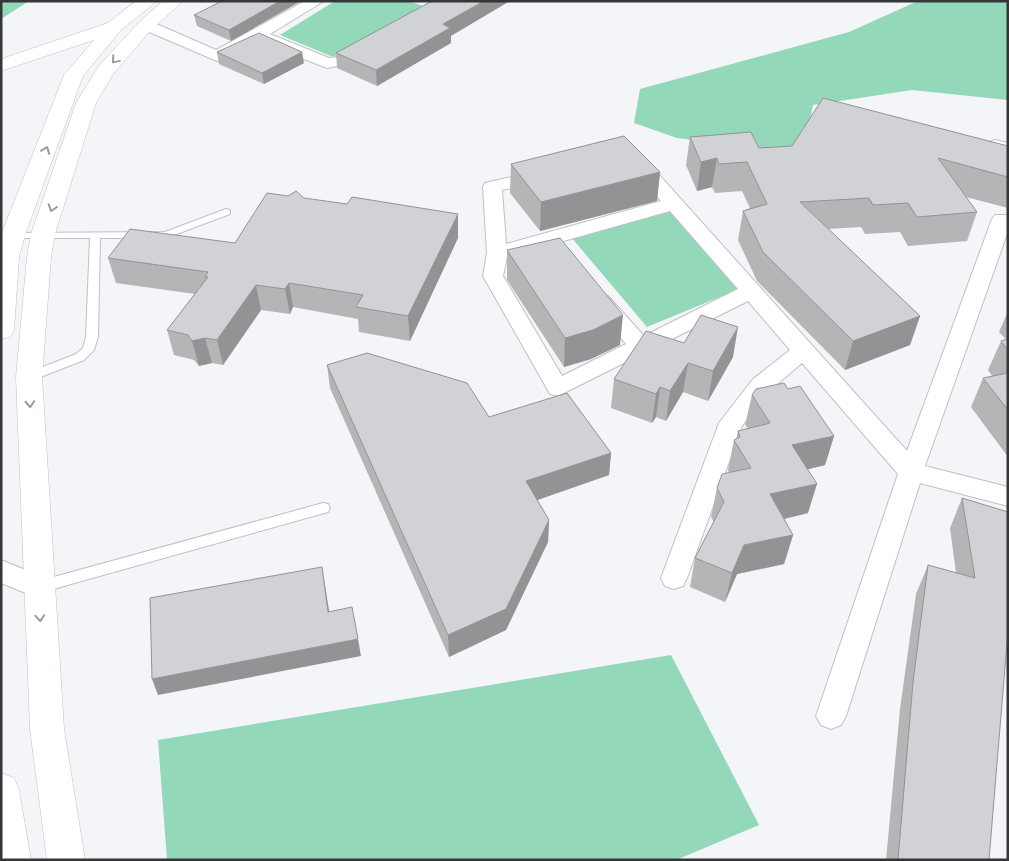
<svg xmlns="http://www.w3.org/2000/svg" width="1009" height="861" font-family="'DM Sans',sans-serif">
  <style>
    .green { fill: #92d8b9 }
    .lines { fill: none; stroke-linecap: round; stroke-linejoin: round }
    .lane-casing { stroke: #bec1c4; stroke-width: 2 }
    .street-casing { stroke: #bec1c4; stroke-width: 2 }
    .secondary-casing { stroke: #bec1c4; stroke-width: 1 }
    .lane { fill: #fff; fill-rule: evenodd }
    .street { fill: #fff; fill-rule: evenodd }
    .secondary { fill: #fff; fill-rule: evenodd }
    .wall { fill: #b3b5b7 }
    .shaded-wall { fill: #929395 }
    .building { fill: #d0d2d5; stroke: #929395 }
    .oneway { stroke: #9a9a9b }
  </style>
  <rect width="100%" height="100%" fill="#f3f5f8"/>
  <!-- green -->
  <path class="green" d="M1 1H29L1 19Z
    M335 1H409L423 6 333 57 280 35Z
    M918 1H1008V100L912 90 813 105 803 155 677 138 634 123 640 89 849 32Z
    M670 211 739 289 647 327 571 237Z
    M671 655 759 825 676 860H167L158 740Z"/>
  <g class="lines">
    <defs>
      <path id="lane" d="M995 140 1008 143V149L992 145V141Z
        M226 209 230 210V214L166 238H100L98 337 94 350 84 360 33 380H25L23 377 25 374 76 354 83 348 86 337 90 238H13L8 235 9 233 165 232Z
        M323 503 328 504 330 508 328 512 39 593 34 591 32 587 34 583 39 581Z"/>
      <path id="street" d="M305 1H324L270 34 329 58 338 57 366 42 374 47 372 50 348 64 327 68 258 41 217 61 140 28 138 25 140 22H152L216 50Z
        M637 156 644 158 907 451 992 219 995 215H1008V231L925 466 1008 487V506L920 483 846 716 841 725 831 729 821 725 816 716 898 474 802 363 769 391 742 426 687 578 683 586 674 589 665 586 661 578 719 423 753 379 790 350 748 301 558 396 550 394 483 276 487 253 483 187 485 183 541 170 548 172 550 176 548 180 502 190 506 244 661 201 628 162 630 158ZM670 211 738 289 644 336 608 296 601 294 594 296 590 301 594 306 626 344 562 376 503 276 507 257 543 246C553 258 560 273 576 268L579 264 560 242Z
        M1 560 47 579 51 587 47 595 38 598 1 583Z"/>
      <path id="secondary" d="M136 1H157L121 30 83 76 25 235 19 257 14 331 10 337 1 339V235L64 75 94 40 1 71V59L108 23Z
        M163 1H183L152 29 113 74 96 103 55 234 51 257 42 377 64 729 85 860H47L30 729 16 377 27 257 31 234 76 103 98 67 140 21Z
        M1 773 14 778 19 790 31 860H1Z"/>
    </defs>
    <!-- lane casing -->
    <use href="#lane" class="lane-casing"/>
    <!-- street casing -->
    <use href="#street" class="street-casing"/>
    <!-- secondary casing -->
    <use href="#secondary" class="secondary-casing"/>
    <!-- lane -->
    <use href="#lane" class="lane"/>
    <!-- street -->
    <use href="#street" class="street"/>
    <!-- secondary -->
    <use href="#secondary" class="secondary"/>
  </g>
  <!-- wall -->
  <path class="wall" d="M301 1 231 41 197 26 194 15Z
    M451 36V43L377 86 337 68 336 53Z
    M217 52 304 63 264 84 219 64Z
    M690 137 759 148 1008 146V208L966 197 977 212 967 241 908 246 900 232 865 234 861 227 828 229 920 316 910 345 845 370 757 281 738 240 743 211 750 208 742 191 715 193 712 187 697 191 686 165Z
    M511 164 660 172 657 201 540 231 510 193Z
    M304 198 458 238 410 341 359 332 358 319 293 307 290 314 261 310 223 365 212 363 199 366 194 360 174 355 167 330 195 294 116 283 108 258 235 243Z
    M507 250 620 345 591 359 564 367 507 280Z
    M1008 311V457L971 407 983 378 992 376 988 370 1001 341 1006 339 999 332Z
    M684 343 733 357 708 401 683 392 666 421 656 417 652 423 611 408 614 379Z
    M327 365 489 417 611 453 609 475 537 500 549 520 548 542 506 630 449 657 330 388Z
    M788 389 834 436 825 465 808 469V513L784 519 793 535 784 564 737 574 725 602 690 587 695 558 714 522 711 517 717 488 729 473 728 470 734 440H736L738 431 748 428 745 425 752 395Z
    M962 498 1008 512 989 860H886L900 709 916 594 928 565 956 573 950 528Z"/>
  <!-- shaded-wall -->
  <path class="shaded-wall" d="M280 1H301L231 41 229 30Z
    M484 1H510L451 36V43L377 86 376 70 443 24Z
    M302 52 304 63 264 84 262 73Z
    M717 158 712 187 697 191 701 162Z
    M660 172 657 201 540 231 541 202Z
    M458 214V238L410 341 408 316Z
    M289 283 293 307 290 314 285 289Z
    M256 285 261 310 223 365 217 340Z
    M623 315 620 345 591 359 564 367 565 338Z
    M920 316 910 345 845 370 853 341Z
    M738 327 733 357 708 401 713 371Z
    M205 338 212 363 199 366 192 341Z
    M688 363 683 392 666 421 670 391Z
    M660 387 656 417 652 423 656 394Z
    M834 436 825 465 785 475 792 445Z
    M611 453 609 475 526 504V481Z
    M817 484 808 513 763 524 770 494Z
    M549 520 548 542 506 630 449 657 448 635Z
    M793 535 784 564 737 574 725 602 732 573 744 545Z
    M322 567 325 585 332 629 328 612Z
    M358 639 361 656 158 695 152 679Z"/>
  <!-- building -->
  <path class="building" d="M222 1H280L229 30 194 15Z
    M432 1H484L443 24 450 28 376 70 336 53Z
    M259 33 302 52 262 73 217 52Z
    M823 98 1008 146V177L938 158 977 212 917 217 908 203 873 205 869 198 800 202 920 316 853 341 763 252 743 211 767 204 747 162 719 164 717 158 701 162 690 137 751 132 759 148 792 146Z
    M624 136 660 172 541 202 511 164Z
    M296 191 304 198 347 204 352 197 458 214 408 316 356 307 363 295 289 283 285 289 256 285 217 340 205 338 192 341 188 335 167 330 208 277H205L208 272 108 258 130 229 235 243 267 193 288 196Z
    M560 238 623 315 593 330 565 338 507 250Z
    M701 315 738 327 713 371 688 363 670 391 660 387 656 394 614 379 646 331 684 343Z
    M1008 339V350L1001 341Z
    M367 353 467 383 489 417 567 393 611 453 526 481 549 520 506 609 448 635 327 365Z
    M1008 373V410L983 378Z
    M784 383 788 389 800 386 834 436 792 445 817 484 770 494 793 535 744 545 732 573 695 558 724 502 717 488 722 474 751 468 734 440 740 437 738 431 770 423 752 395 756 389Z
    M962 498 1008 512V631L989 860H898L913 682 928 565 975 578Z
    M322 567 328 612 352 607 358 639 152 679 150 598Z"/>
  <!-- one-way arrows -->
  <defs><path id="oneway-chevron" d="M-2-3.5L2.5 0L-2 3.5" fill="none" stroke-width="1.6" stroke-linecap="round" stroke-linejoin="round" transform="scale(1.25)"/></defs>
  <g class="oneway">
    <use href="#oneway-chevron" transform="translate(115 60) rotate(130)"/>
    <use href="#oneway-chevron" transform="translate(46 150) rotate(-69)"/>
    <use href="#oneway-chevron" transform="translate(52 208) rotate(108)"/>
    <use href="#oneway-chevron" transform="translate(30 404) rotate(87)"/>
    <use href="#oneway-chevron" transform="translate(40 618) rotate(86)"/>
  </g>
  <!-- border -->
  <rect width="1009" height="861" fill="none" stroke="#353637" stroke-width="5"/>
</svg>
